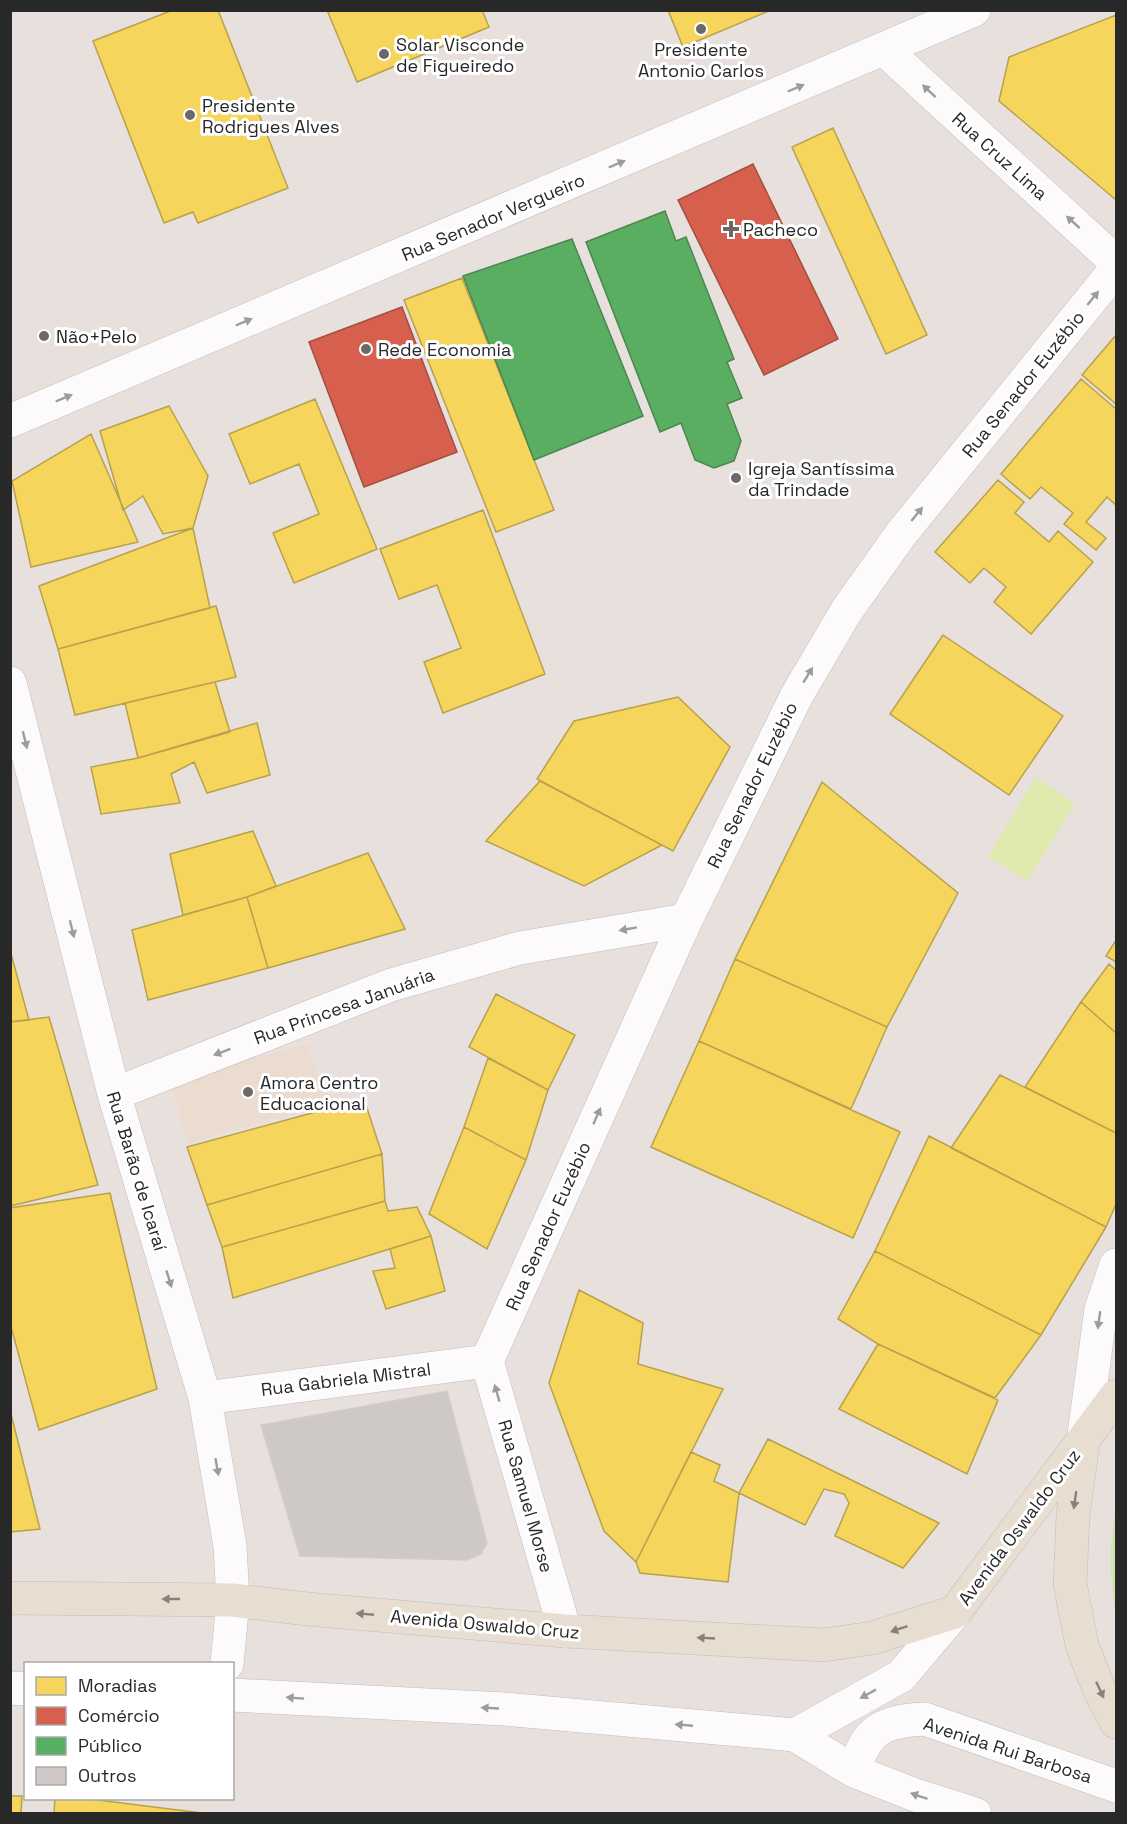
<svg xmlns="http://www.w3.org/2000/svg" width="1127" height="1824" font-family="'Space Grotesk',sans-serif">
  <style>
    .education { fill: #ecdccf }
    .green { fill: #d1e5b1 }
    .pitch { fill: #e0e9ae }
    .homes { fill: #f6d55c; stroke: #b8a14c; stroke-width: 1.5 }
    .shops { fill: #d6604d; stroke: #a24f42; stroke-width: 1.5 }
    .public { fill: #5aae61; stroke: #4b8650; stroke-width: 1.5 }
    .building { fill: #cec9c6; stroke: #d2ccc9; stroke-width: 1.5 }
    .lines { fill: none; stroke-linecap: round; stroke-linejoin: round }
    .street-casing { stroke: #c0bebf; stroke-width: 34 }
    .secondary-casing { stroke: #c0bebf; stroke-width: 34 }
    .primary-casing { stroke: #c0bdbb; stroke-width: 34 }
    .street { stroke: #fcfafa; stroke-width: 33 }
    .secondary { stroke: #fcfafa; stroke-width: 33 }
    .primary { stroke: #e7ddd0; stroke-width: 33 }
    .oneway { fill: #9d9c9c }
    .oneway2 { fill: #88827c }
    .poi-dot { fill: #6b6867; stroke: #fff; stroke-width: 2 }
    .labels { text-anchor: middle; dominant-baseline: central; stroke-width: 6; stroke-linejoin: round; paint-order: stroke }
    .poi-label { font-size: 18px; fill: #282828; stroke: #fff; text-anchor: start }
    .street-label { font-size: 18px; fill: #282828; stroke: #fff }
  </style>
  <rect width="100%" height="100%" fill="#e8e0dc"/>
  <!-- education -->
  <path class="education" d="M308 1044 328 1104 188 1143 169 1080Z"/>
  <!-- green -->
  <path class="green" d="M1116 1511V1616C1110 1581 1108 1546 1116 1511Z"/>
  <!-- pitch -->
  <path class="pitch" d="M1036 777 1075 804 1027 881 988 856Z"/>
  <!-- homes -->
  <path class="homes" d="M173 10H218L288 188 198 223 193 212 164 223 93 41Z
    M327 10H482L489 27 357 82Z
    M668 10H771L683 47Z
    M1116 15V200L999 101 1009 57Z
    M833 128 927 335 886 354 792 147Z
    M462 278 554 510 496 532 404 300Z
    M1116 335V404L1082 375Z
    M1081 379 1116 409V505L1107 497 1086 522 1106 538 1096 550 1064 524 1073 513 1041 487 1030 499 1001 474Z
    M315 399 377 549 294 583 273 533 319 514 299 464 250 484 229 434Z
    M169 406 208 476 193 528 163 534 143 496 123 510 100 431Z
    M91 434 138 542 31 567 12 481Z
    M998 480 1024 502 1015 513 1049 542 1058 531 1093 562 1031 634 994 602 1006 587 984 568 970 583 935 552Z
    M483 510 545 674 443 713 424 662 461 648 437 585 399 599 380 549Z
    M193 528 210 608 58 649 39 586Z
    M216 606 236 677 75 715 58 649Z
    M943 635 1063 716 1009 795 890 714Z
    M215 682 230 732 138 758 125 703Z
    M678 697 730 747 673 851 537 779 574 721Z
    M257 723 270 775 207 793 194 762 171 774 180 803 101 814 91 767 138 758Z
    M540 781 662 845 584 886 486 841Z
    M822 782 958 893 887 1027 735 959Z
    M253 831 276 886 247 897 183 915 170 854Z
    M368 853 405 929 268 968 247 897Z
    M247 897 268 968 148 1000 132 930Z
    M1116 940V962L1106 956Z
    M10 950 29 1020 10 1022Z
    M735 959 887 1027 851 1109 699 1041Z
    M1109 964 1116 970V1033L1081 1002Z
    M496 994 575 1035 548 1090 469 1047Z
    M1081 1002 1116 1033V1133L1025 1087Z
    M49 1017 98 1185 10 1206V1022Z
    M699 1041 900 1132 853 1238 651 1147Z
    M488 1058 548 1090 526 1160 464 1127Z
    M1000 1075 1116 1133V1204L1106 1227 951 1148Z
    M364 1099 382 1154 207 1205 187 1147Z
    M464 1127 526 1160 487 1249 429 1214Z
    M929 1136 1106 1227 1041 1335 875 1251Z
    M382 1154 385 1201 222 1247 207 1205Z
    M110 1193 157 1389 39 1430 10 1323V1208Z
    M385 1201 388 1211 417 1207 431 1236 233 1298 222 1247Z
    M431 1236 445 1291 386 1309 373 1271 395 1268 390 1249Z
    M875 1251 1041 1335 995 1398 878 1344 838 1319Z
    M579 1290 643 1323 638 1364 723 1389 636 1562 604 1531 549 1383Z
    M878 1344 998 1400 967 1474 839 1409Z
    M10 1410 40 1529 10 1532Z
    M768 1439 939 1523 903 1568 835 1536 849 1503 844 1494 824 1489 805 1525 739 1493Z
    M691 1452 720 1465 714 1481 739 1493 728 1582 640 1573 636 1562Z
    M10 1796H22L21 1814H10Z
    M55 1798H82L210 1814H54Z"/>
  <!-- shops -->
  <path class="shops" d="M753 164 838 339 764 375 678 200Z
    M402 307 457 452 364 487 309 342Z"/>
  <!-- public -->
  <path class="public" d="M665 211 676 241 686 237 734 359 727 362 742 398 727 404 741 441 734 461 714 468 695 460 681 423 660 432 586 242Z
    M572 239 643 416 534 460 463 276Z"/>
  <!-- building -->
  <path class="building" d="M447 1391 487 1543 481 1554 467 1560 300 1556 261 1425Z"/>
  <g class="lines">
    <defs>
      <path id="street" d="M885 50 1116 262
        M10 683 114 1094 205 1398 230 1546 233 1600 227 1664
        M114 1094 391 985 520 948 686 920
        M487 1361 686 920 797 695 847 610 901 534 1116 269
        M487 1361 565 1631
        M205 1398 487 1361
        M1083 1442 1101 1309 1116 1265
        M10 1688 26 1689
        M232 1695 504 1709 795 1735 901 1676 955 1612
        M795 1735 854 1771 915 1795 975 1814
        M854 1771C866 1729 883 1721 925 1719L1116 1786"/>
      <path id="secondary" d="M10 421 974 10"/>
      <path id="primary" d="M1083 1444 1073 1515 1070 1584 1082 1645 1099 1689 1116 1722
        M10 1598 233 1600 307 1609 565 1631 824 1645 872 1638 955 1612 1116 1396"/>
    </defs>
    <!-- street casing -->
    <use href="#street" class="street-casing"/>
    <!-- secondary casing -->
    <use href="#secondary" class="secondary-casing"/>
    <!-- primary casing -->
    <use href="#primary" class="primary-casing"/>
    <!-- street -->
    <use href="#street" class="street"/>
    <!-- secondary -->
    <use href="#secondary" class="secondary"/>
    <!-- primary -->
    <use href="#primary" class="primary"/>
  </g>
  <!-- one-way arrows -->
  <defs><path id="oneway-solid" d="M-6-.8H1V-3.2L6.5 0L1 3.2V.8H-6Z" transform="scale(1.5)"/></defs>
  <g class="oneway">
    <use href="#oneway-solid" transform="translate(796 88) rotate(-23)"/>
    <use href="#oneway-solid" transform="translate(929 91) rotate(-137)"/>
    <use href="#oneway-solid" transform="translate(617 164) rotate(-23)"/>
    <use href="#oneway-solid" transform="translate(1073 222) rotate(-138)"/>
    <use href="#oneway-solid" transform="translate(1093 298) rotate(-51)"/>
    <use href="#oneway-solid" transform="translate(244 322) rotate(-23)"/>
    <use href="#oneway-solid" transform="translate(64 398) rotate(-23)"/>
    <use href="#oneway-solid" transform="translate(917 514) rotate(-51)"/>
    <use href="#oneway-solid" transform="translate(808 675) rotate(-59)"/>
    <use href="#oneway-solid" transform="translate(25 740) rotate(76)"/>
    <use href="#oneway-solid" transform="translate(72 929) rotate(76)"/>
    <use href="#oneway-solid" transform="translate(628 929) rotate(170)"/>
    <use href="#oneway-solid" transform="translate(222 1052) rotate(159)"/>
    <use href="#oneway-solid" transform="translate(597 1116) rotate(-66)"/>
    <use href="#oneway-solid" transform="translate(169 1279) rotate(73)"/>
    <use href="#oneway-solid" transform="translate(1099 1320) rotate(98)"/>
    <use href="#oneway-solid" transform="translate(497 1393) rotate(-106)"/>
    <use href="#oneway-solid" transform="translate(217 1467) rotate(80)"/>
    <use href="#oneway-solid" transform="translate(868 1694) rotate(151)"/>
    <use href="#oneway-solid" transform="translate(295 1698) rotate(-176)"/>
    <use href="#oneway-solid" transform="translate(490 1708) rotate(-177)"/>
    <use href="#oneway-solid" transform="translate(684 1725) rotate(-175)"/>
    <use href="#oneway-solid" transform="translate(919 1796) rotate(-161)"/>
  </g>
  <g class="oneway2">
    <use href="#oneway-solid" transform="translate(1075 1500) rotate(98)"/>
    <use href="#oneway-solid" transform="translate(171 1599) rotate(-180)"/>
    <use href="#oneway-solid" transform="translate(365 1614) rotate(-175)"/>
    <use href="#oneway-solid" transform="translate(899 1629) rotate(161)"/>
    <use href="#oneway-solid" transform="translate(706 1638) rotate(-177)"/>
    <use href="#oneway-solid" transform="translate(1100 1690) rotate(65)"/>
  </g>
  <!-- markers -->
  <g class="poi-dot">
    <circle cx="701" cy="29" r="6"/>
    <circle cx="384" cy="54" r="6"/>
    <circle cx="190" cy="115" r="6"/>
    <path d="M728 220h6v6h6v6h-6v6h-6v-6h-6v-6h6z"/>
    <circle cx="44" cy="336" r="6"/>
    <circle cx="366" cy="349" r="6"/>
    <circle cx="736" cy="478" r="6"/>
    <circle cx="248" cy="1092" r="6"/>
  </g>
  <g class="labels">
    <!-- poi labels -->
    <g class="poi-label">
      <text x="396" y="44">Solar Visconde<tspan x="396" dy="21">de Figueiredo</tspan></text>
      <text x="701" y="49" text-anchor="middle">Presidente<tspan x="701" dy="21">Antonio Carlos</tspan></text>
      <text x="202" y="105">Presidente<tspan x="202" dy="21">Rodrigues Alves</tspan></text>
      <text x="743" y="229">Pacheco</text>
      <text x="56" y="336">Não+Pelo</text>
      <text x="378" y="349">Rede Economia</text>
      <text x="748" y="468">Igreja Santíssima<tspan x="748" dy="21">da Trindade</tspan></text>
      <text x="260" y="1082">Amora Centro<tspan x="260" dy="21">Educacional</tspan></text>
    </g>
    <!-- street labels -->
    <g class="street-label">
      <text transform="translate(1000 156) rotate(42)">Rua Cruz Lima</text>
      <text transform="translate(493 217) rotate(-23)">Rua Senador Vergueiro</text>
      <text transform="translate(1023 384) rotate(-51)">Rua Senador Euzébio</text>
      <text transform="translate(752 785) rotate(-64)">Rua Senador Euzébio</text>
      <text transform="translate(344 1006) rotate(-20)">Rua Princesa Januária</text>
      <text transform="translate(137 1171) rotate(73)">Rua Barão de Icaraí</text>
      <text transform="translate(548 1226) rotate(-66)">Rua Senador Euzébio</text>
      <text transform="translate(346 1379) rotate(-7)">Rua Gabriela Mistral</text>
      <text transform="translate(526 1496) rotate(74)">Rua Samuel Morse</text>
      <text transform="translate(1019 1527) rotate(-53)">Avenida Oswaldo Cruz</text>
      <text transform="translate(485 1624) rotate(5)">Avenida Oswaldo Cruz</text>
      <text transform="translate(1008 1750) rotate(18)">Avenida Rui Barbosa</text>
    </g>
  </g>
  <!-- border -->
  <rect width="1127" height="1824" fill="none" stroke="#282828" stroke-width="24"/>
  <!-- legend -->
  <rect x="24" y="1662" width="210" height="138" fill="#ffffff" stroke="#a9a9a9" stroke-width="1.5"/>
  <rect x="36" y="1677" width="30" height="18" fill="#f6d55c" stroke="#a9a9a9" stroke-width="1.5"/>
  <text x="78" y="1692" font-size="18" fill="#282828">Moradias</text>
  <rect x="36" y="1707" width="30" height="18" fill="#d6604d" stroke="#a9a9a9" stroke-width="1.5"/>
  <text x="78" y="1722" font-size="18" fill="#282828">Comércio</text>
  <rect x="36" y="1737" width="30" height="18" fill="#5aae61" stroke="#a9a9a9" stroke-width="1.5"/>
  <text x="78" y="1752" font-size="18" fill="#282828">Público</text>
  <rect x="36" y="1767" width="30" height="18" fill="#cec9c6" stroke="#a9a9a9" stroke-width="1.5"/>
  <text x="78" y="1782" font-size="18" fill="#282828">Outros</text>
</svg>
